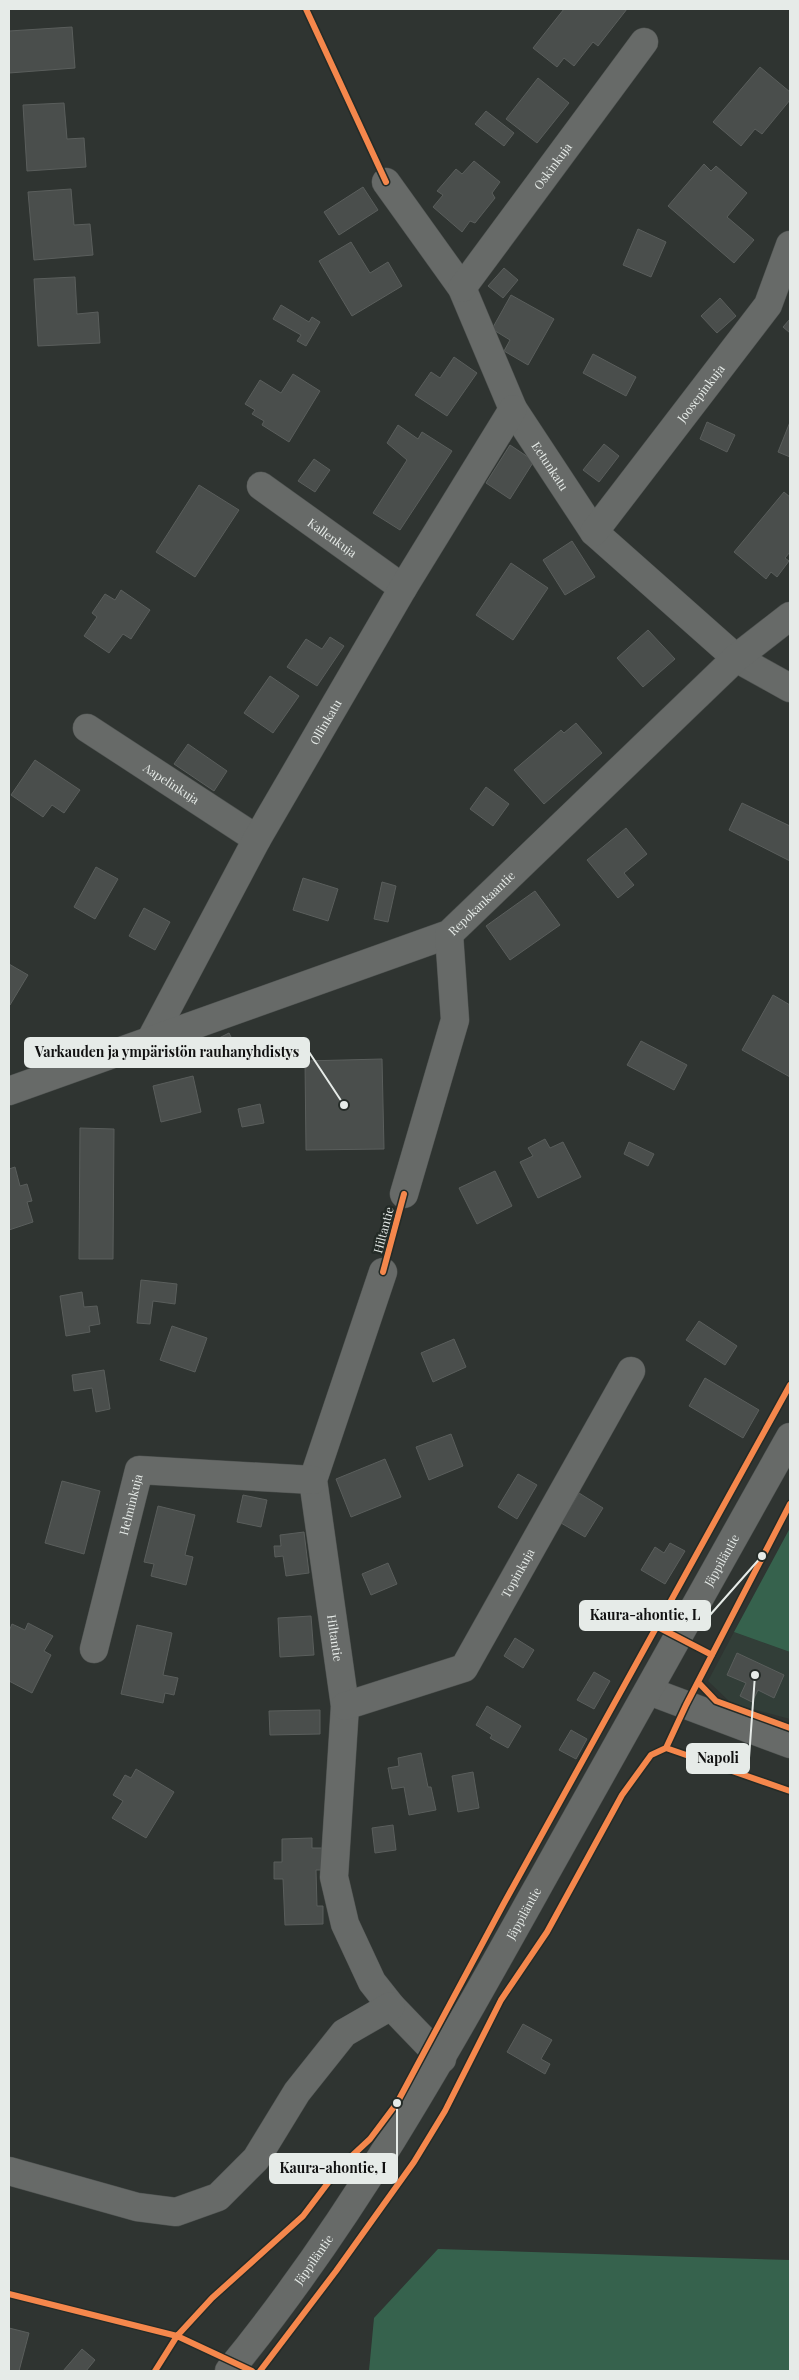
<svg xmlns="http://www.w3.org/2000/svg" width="799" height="2380" font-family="'Playfair Display',serif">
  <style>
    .built { fill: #323e38 }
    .green { fill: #36624d }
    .building { fill: #4a4e4c; stroke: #5a5e5c }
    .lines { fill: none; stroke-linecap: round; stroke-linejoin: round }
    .street-casing { stroke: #4d514f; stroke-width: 29 }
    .secondary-casing { stroke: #4d514f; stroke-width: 29 }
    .street { stroke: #676a68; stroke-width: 28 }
    .secondary { stroke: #676a68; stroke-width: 28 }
    .cycleway-casing { stroke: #242b27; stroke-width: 9 }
    .cycleway { stroke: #f5874c; stroke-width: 6 }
    .labels { text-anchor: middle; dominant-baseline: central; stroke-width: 5; stroke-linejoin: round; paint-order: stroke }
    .street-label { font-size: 12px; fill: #e6ebe8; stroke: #242b27 }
    .leader { fill: none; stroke: #e6ebe8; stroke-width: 2 }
    .callout-dot { fill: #e6ebe8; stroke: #242b27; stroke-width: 2 }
    .callout { fill: #e6ebe8; stroke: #e6ebe8; stroke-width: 2 }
    .callout-label { font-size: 14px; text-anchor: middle; font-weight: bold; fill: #111 }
  </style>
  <rect width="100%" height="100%" fill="#2f3431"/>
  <!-- built -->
  <path class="built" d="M734 1632 790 1652V1719L731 1703 708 1681Z"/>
  <!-- green -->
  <path class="green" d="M790 1528V1652L734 1632Z
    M438 2249 790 2260V2371H369L374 2318Z"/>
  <!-- building -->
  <path class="building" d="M564 9H627L598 46 593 42 574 66 564 58 557 67 533 48Z
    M72 27 75 68 9 73V31Z
    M760 67 790 92V100L762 134 755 129 741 146 713 122Z
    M538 78 569 103 537 143 506 119Z
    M64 103 67 139 84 138 86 167 27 171 23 105Z
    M486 111 514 133 504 146 475 124Z
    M474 161 500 182 492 193 495 198 475 223 470 221 462 232 433 207 443 195 437 191 456 169 462 174Z
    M704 164 711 171 716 166 747 193 727 217 754 240 734 263 668 206Z
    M363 187 378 210 339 235 324 212Z
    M71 189 74 225 90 224 93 255 34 260 28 192Z
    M638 229 666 242 651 277 623 265Z
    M351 242 370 273 388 262 402 286 352 316 319 261Z
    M504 268 518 280 503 298 488 286Z
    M75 277 77 314 98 312 100 343 38 346 34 279Z
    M511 295 554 319 528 365 504 351 510 340 492 329Z
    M720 298 736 316 717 333 701 316Z
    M281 305 309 322 312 317 320 322 306 346 297 341 301 335 273 319Z
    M790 319V333L783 327Z
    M593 354 636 377 626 396 583 373Z
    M454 357 477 373 447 416 415 395 431 372 440 378Z
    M293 374 320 391 289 442 262 425 264 421 252 414 255 410 245 404 260 380 281 393Z
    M707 422 735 435 727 452 700 439Z
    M790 422V457L778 452Z
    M398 425 418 439 422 432 452 451 400 530 373 513 407 460 387 443Z
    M604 444 619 456 599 482 583 470Z
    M510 445 534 461 510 499 486 483Z
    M314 459 330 470 315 492 298 481Z
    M199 485 239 510 195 577 156 552Z
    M784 492 790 497V552L785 558 789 561 777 577 771 572 766 579 734 552Z
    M572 541 595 577 565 595 543 560Z
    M511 563 548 588 513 640 476 615Z
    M121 590 150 610 131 639 123 634 109 653 84 636 97 617 92 613 105 594 115 600Z
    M648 630 675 659 643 687 617 658Z
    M330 637 344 646 317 686 287 667 306 639 322 649Z
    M270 676 299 696 273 733 244 713Z
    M576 723 602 753 544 804 514 770 561 730 564 733Z
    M188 744 227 771 214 791 174 764Z
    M35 760 80 790 64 813 52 805 43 817 11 795Z
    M486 787 509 804 493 826 470 809Z
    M742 803 790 826V861L729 830Z
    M626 828 647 854 624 873 634 885 618 898 587 860Z
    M96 867 118 879 95 919 74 907Z
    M303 878 338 889 328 921 293 910Z
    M382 882 396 886 388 922 374 919Z
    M535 891 560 925 510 960 486 926Z
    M144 908 170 922 155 950 129 936Z
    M9 964 28 975 10 1005 9 1004Z
    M773 995 790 1005V1077L742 1050Z
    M229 1033 236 1047 205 1062 199 1048Z
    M641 1041 687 1065 674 1090 627 1065Z
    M382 1059 384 1149 306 1150 305 1061Z
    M193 1076 201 1112 161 1122 153 1086Z
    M260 1104 264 1123 242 1127 238 1109Z
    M80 1128 114 1129 113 1259H79Z
    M545 1139 550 1148 563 1142 581 1177 538 1198 520 1162 533 1156 528 1148Z
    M629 1142 654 1154 648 1166 624 1154Z
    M15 1167 20 1186 27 1184 32 1201 27 1202 33 1222 9 1230V1169Z
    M495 1171 512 1206 477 1224 459 1188Z
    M141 1280 177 1284 175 1304 153 1301 150 1324 137 1323Z
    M82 1292 84 1307 97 1306 100 1324 89 1326 90 1332 66 1336 60 1296Z
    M699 1321 737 1346 725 1365 686 1340Z
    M172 1326 207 1338 195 1372 160 1360Z
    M454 1339 466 1367 433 1382 421 1353Z
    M104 1370 110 1409 96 1412 92 1388 74 1391 72 1375Z
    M705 1378 759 1410 743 1438 689 1406Z
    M451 1434 463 1466 429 1480 416 1447Z
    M385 1459 401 1497 351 1517 336 1479Z
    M518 1474 537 1485 517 1519 498 1507Z
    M62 1481 100 1491 84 1554 45 1543Z
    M579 1493 603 1508 585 1537 561 1523Z
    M243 1495 267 1500 261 1527 237 1522Z
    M158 1506 195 1515 185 1555 193 1557 186 1585 151 1576 154 1564 144 1562Z
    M304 1532 309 1573 286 1576 283 1556 275 1557 274 1546H281L280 1535Z
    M670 1543 685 1551 665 1584 641 1570 655 1547 664 1553Z
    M388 1563 397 1584 371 1595 362 1574Z
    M311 1616 314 1655 280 1657 278 1618Z
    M28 1623 53 1636 44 1651 51 1655 32 1693 9 1681V1631L12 1624 25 1630Z
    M137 1625 172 1633 163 1675 178 1678 174 1695 165 1693 163 1703 121 1694Z
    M515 1638 534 1650 523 1668 504 1656Z
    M737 1653 784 1675 774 1698 758 1690 752 1702 740 1696 746 1683 727 1675Z
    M594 1672 610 1681 594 1709 577 1700Z
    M487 1706 521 1726 508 1748 490 1738 492 1735 476 1725Z
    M320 1710V1734L270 1735 269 1711Z
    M571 1730 587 1739 576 1759 559 1750Z
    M421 1753 428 1787H431L436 1810 409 1815 404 1787 392 1789 388 1768 399 1766 398 1758Z
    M136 1769 174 1792 146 1838 112 1818 123 1801 113 1795 125 1775 131 1778Z
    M473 1772 479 1808 458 1812 452 1776Z
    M393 1825 396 1850 375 1853 372 1828Z
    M312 1838V1848H322V1870H316L317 1906H323V1924L285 1925 283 1879H274V1862H282V1839Z
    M523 2024 552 2040 541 2059 550 2064 545 2074 507 2052Z
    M9 2328 29 2333 19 2371H9Z
    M82 2349 95 2360 86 2371H63Z"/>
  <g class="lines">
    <defs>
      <g id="street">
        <path id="s1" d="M386 182 462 288 513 409 594 532 736 658 790 688"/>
        <path id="s2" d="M462 288 644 42"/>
        <path id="s3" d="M261 486 403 588"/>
        <path id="s4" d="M594 532 768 305 790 245"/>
        <path id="s5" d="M87 728 257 839"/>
        <path id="s6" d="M151 1039 257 839 403 588 513 409"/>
        <path id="s7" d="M9 1091 449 934 736 658 790 616"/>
        <path d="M404 1194 455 1020 449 934"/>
        <path id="s8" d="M383 1272 313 1480 345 1706 334 1877 345 1924 372 1982 391 2006 442 2059"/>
        <path id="s9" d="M94 1649 139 1470 313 1480"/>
        <path id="s10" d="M345 1706 464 1668 631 1371"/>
        <path d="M9 2171 137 2207 176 2212 218 2197 256 2159 297 2092 344 2033 391 2006"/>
      </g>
      <g id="secondary">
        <path d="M649 1691 790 1744"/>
        <path id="s11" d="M229 2371C358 2214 455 2035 554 1858 632 1717 712 1578 790 1437"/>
      </g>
    </defs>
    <!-- street casing -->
    <use href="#street" class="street-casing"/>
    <!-- secondary casing -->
    <use href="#secondary" class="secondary-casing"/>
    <!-- street -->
    <use href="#street" class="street"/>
    <!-- secondary -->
    <use href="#secondary" class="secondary"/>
    <defs>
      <path id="cycleway" d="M306 9 386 182
        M383 1272 404 1194
        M656 1626 712 1655
        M698 1682 716 1701 790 1728
        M666 1748 790 1791
        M9 2294 177 2336 252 2371
        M155 2371 177 2336 212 2298 303 2216 340 2167 370 2139 397 2103 503 1905 790 1385
        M260 2371 336 2271 414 2162 445 2111 501 2000 547 1932 622 1795 651 1755 666 1748 686 1705 790 1504"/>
    </defs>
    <!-- cycleway casing -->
    <use href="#cycleway" class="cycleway-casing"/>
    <!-- cycleway -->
    <use href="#cycleway" class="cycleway"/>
  </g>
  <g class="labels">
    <!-- street labels -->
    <g class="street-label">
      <text stroke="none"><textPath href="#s2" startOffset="152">Oskinkuja</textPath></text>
      <text stroke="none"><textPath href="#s4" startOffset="175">Joosepinkuja</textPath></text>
      <text stroke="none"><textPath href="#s1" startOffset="330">Eetunkatu</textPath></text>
      <text stroke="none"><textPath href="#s3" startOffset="88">Kallenkuja</textPath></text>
      <text stroke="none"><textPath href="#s6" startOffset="362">Ollinkatu</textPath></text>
      <text stroke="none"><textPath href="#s5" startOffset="101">Aapelinkuja</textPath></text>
      <text stroke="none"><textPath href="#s7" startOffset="512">Repokankaantie</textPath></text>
      <text transform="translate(383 1230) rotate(-75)">Hiltantie</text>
      <text stroke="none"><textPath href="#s9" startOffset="149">Helminkuja</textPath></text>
      <text stroke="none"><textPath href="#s11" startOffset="950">Jäppiläntie</textPath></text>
      <text stroke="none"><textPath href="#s10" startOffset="234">Topinkuja</textPath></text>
      <text stroke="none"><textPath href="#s8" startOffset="379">Hiltantie</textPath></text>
      <text stroke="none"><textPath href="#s11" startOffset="545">Jäppiläntie</textPath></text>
      <text stroke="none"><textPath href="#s11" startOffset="140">Jäppiläntie</textPath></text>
    </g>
  </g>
  <!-- callouts -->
  <path class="leader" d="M344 1105L309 1052M762 1556L710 1615M755 1675L749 1758M397 2103L397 2168"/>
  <g class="callout-dot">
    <circle cx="344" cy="1105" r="5"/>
    <circle cx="762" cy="1556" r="5"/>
    <circle cx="755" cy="1675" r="5"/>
    <circle cx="397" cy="2103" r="5"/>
  </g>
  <g class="callout">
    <rect x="25" y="1038" width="284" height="29" rx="5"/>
    <rect x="580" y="1601" width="130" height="29" rx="5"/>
    <rect x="687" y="1744" width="62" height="29" rx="5"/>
    <rect x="270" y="2154" width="127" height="29" rx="5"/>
  </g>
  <g class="callout-label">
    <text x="167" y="1057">Varkauden ja ympäristön rauhanyhdistys</text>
    <text x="645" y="1620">Kaura-ahontie, L</text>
    <text x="718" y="1763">Napoli</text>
    <text x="333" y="2173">Kaura-ahontie, I</text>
  </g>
  <!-- border -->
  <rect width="799" height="2380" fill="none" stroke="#e6ebe8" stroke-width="20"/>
</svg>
